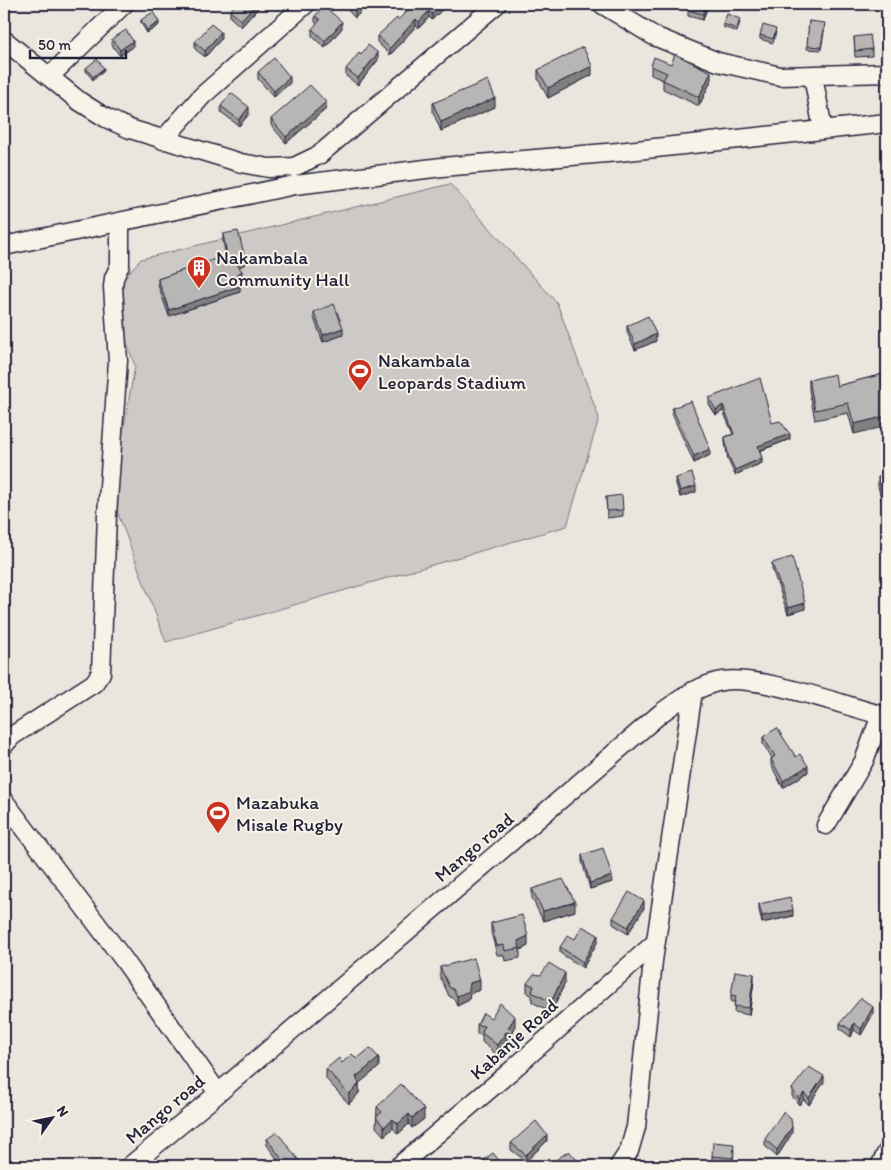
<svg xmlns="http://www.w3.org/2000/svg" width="891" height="1170" font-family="Itim,sans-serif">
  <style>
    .green { fill: #cdc9c6; stroke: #787680 }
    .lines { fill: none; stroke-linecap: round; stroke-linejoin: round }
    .minor-casing { stroke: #22223b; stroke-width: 21 }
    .minor { stroke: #f7f3e8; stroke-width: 18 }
    .wall { fill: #9e9d9c; stroke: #22223b }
    .shaded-wall { fill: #817f7f; stroke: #22223b }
    .building { fill: #b8b6b5; stroke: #22223b }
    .labels { text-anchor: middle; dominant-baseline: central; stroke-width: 4; stroke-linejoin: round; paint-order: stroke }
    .poi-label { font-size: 19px; fill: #22223b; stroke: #f7f3e8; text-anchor: start }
    .street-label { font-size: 19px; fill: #22223b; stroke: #f7f3e8 }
  </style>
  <rect width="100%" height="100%" fill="#eae6de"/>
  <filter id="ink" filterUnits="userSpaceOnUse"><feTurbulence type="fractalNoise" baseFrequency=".02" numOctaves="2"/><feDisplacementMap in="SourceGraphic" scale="10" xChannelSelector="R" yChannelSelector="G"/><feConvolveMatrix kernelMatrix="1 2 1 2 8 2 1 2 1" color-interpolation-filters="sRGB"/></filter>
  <g filter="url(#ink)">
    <!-- green -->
    <path class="green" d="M450 184 557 303 599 418 567 526 166 642 111 495 135 366 122 330 119 283 141 259Z"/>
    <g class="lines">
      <defs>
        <path id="minor" d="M602 4 654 36 718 62 780 76 887 73
          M4 40 79 101 106 118 130 129 241 163 269 168 294 167 319 155 497 4
          M813 76 823 130
          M49 77 124 4
          M163 140 202 96 306 4
          M4 246 295 185 442 167 618 152 887 123
          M4 745 12 736 94 683 101 673 107 515 118 361 113 287 114 278 120 265V222
          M4 801 124 960 218 1093
          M826 825 864 761 881 715
          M130 1166 209 1101 661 713C679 700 695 688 717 682 752 672 842 705 881 715L887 714
          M399 1166 512 1070 656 942
          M619 1166 629 1151 636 1127 653 961 693 691
          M880 1166 887 1152"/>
      </defs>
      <!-- minor casing -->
      <use href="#minor" class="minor-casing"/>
      <!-- minor -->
      <use href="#minor" class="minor"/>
    </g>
    <!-- wall -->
    <path class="wall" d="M259 4V7L241 27 230 17V11Z
      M343 4H369L355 18 343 5Z
      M414 4H456L450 9 447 5 432 20 429 17 419 28 416 26 390 55 377 42V36L398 20Z
      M707 4V8L703 20 688 16V10Z
      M315 16 342 28 325 48 312 36V29L317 24 315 22Z
      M141 20 159 25 147 33 141 23Z
      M809 21 825 26 821 50 807 49Z
      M740 22 737 32 723 27V24Z
      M776 32 773 43 760 39V35Z
      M854 37 872 49V56L855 57Z
      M112 39 133 47 120 56 112 45Z
      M221 39 205 57 195 49V42Z
      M361 55 378 60 358 85 346 76V69Z
      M651 66 711 81 699 106 663 89V80L651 75Z
      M86 68 104 71 93 80 86 71Z
      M538 70 592 75 548 98 538 79Z
      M258 72 290 83 274 97 258 79Z
      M433 103 495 107 441 131 433 112Z
      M221 106 249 114 239 126 221 112Z
      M326 109 286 143 271 125V119Z
      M223 234 245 264 239 267 242 278 238 280 240 292 169 316 158 285V279L226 256 223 241Z
      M314 312 343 335 323 342 314 318Z
      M627 326 656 341 635 350 627 332Z
      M887 373 854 434 848 413 815 420 809 390V380L837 386Z
      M709 398 772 423 790 439 760 451 762 463 735 475 728 460 725 442V437L733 434 723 411 716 415 709 404Z
      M672 408 710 455 694 463 672 414Z
      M887 468V515H885L878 486V477L881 476V470Z
      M676 478 696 492 680 497 676 484Z
      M606 497 623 510V516L607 518Z
      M772 563 805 609 788 614 772 569Z
      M763 737 796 757 808 772 783 788 771 765V759L772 758 763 744Z
      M582 855 612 882 590 889 582 861Z
      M532 889 575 911 543 921 532 898Z
      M759 904 793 916 762 923 759 910Z
      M644 908 628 934 613 924V918Z
      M491 923 528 946 520 950V958L505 961 504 955H497L491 932Z
      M575 939 598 941 583 968 560 953V947Z
      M440 967 480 990 470 993 469 1000 457 1006 454 999 449 996 440 976Z
      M754 981 749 1015 734 1012 735 1002H731V995Z
      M527 983H565L551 1012 532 1002V995L527 993Z
      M873 1014 861 1035 854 1030 851 1037 840 1029V1023Z
      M491 1018 515 1026 512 1031 513 1041 512 1043 506 1041 497 1055 482 1042V1035L477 1034V1025Z
      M357 1059 379 1067 359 1083V1093L349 1104 326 1079V1069L342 1063Z
      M824 1082 809 1105 804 1100 799 1105 792 1096V1089Z
      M377 1107 424 1119 412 1128 409 1124 398 1134 393 1128 384 1136 376 1127Z
      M792 1133 777 1157 765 1146V1139Z
      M267 1139 303 1166H282L267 1145Z
      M547 1141 526 1161 511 1150V1143Z
      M734 1150 733 1165 712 1163V1156Z"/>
    <!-- shaded-wall -->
    <path class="shaded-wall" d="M178 4H183L175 9V6Z
      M256 4H259V7L241 27V20Z
      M362 4H369L355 18V11Z
      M442 4H447V5L432 20V14Z
      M450 4H456L450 9Z
      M706 4 707 8 703 20V14Z
      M429 11V17L419 28V22Z
      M416 19V26L390 55V48Z
      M159 22V25L147 33V30Z
      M342 22V28L325 48V41Z
      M221 32V39L205 57V51Z
      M133 41V47L120 56V50Z
      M378 53V60L358 85V78Z
      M592 66V75L548 98V88Z
      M104 68V71L93 80V77Z
      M711 72V81L699 106V97Z
      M290 77V83L274 97V91Z
      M495 98V107L441 131V122Z
      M326 102V109L286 143V137Z
      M249 107V114L239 126V120Z
      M245 258V264L236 269V263Z
      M242 271V278L236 281V275Z
      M240 286V292L169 316V310Z
      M343 328V335L323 342V335Z
      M656 334V341L635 350V344Z
      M723 405V411L716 415V410Z
      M887 416V426L854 434V424Z
      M790 434V439L758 451V446Z
      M710 449V455L694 463V456Z
      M762 458V463L735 475V470Z
      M696 486V492L680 497V491Z
      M885 506H887V515H885Z
      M805 603V609L788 614V608Z
      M808 766V772L783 788V781Z
      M612 876V882L590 889V883Z
      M644 901V908L628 934V927Z
      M575 902V911L543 921V911Z
      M793 910V916L762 923V916Z
      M598 935V941L583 968V962Z
      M528 936V946L520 950 518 941Z
      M565 973V983L551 1012V1002Z
      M754 974V981L749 1015V1008Z
      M480 980V990L470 993 469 1000 457 1006V996L470 983Z
      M873 1007V1014L861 1035V1029Z
      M515 1017V1026L511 1033 508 1028Z
      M854 1023V1030L851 1037V1030Z
      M506 1032V1041L497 1055V1045Z
      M379 1058V1067L356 1086V1077Z
      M824 1076V1082L809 1105V1098Z
      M359 1084V1093L349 1104V1094Z
      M804 1093V1100L799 1105V1099Z
      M424 1109V1119L412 1128V1118Z
      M409 1114V1124L398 1134V1124Z
      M393 1119V1128L384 1136V1127Z
      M792 1127V1133L777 1157V1150Z
      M547 1135V1141L526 1161V1155Z
      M577 1160V1166H568Z"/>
    <!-- building -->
    <path class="building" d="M236 4H256L241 20 230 11Z
      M348 4H362L355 11Z
      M414 4H442L432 14 429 11 419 22 416 19 390 48 377 36 397 18 398 20Z
      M690 4H706L703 14 688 10Z
      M324 6 342 22 325 41 312 29 320 20 315 16Z
      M153 12 159 22 147 30 141 20Z
      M727 14 740 19 737 29 723 24Z
      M809 21 825 23 821 47 807 46Z
      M211 24 221 32 205 51 195 42Z
      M763 25 776 29 773 39 760 35Z
      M126 30 133 41 120 50 112 39Z
      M870 35 872 49 855 51 854 37Z
      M368 45 378 53 358 78 346 69 359 53 361 55Z
      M583 47 592 66 548 88 538 70Z
      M675 54 711 72 699 97 663 80 667 73 651 66 654 57 671 64Z
      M274 58 290 77 274 91 258 72Z
      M97 59 104 68 93 77 86 68Z
      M488 80 495 98 441 122 433 103Z
      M310 85 326 102 286 137 271 119Z
      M231 93 249 107 239 120 221 106Z
      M238 231 245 258 236 263 242 271 236 275 240 286 169 310 158 279 227 255 223 234Z
      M334 304 343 328 323 335 314 312Z
      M648 316 656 334 635 344 627 326Z
      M887 373V416L854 424 848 403 815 410 809 380 835 374 837 386Z
      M760 378 772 423 780 421 790 434 758 446 762 458 735 470 728 455 725 437 734 434 723 405 716 410 709 398Z
      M691 401 710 449 694 456 672 408Z
      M887 468V506H885L878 477 883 476 881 470Z
      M692 473 696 486 680 491 676 478Z
      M622 495 623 510 607 511 606 497Z
      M792 557 805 603 788 608 772 563Z
      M777 728 796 757 800 754 808 766 783 781 771 759 775 756 763 737Z
      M603 848 612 876 590 883 582 855Z
      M563 879 575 902 543 911 532 889Z
      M629 892 644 901 628 927 613 918Z
      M790 897 793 910 762 916 759 904Z
      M522 915 528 936 518 941 520 948 505 951 504 945 497 946 491 923Z
      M582 926 598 935 583 962 560 947 568 935 575 939Z
      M474 958 480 980 470 983 469 991 457 996 454 990 449 987 440 967Z
      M549 963 565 973 551 1002 532 992 534 986 527 983 534 974 541 975Z
      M735 971 754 974 749 1008 734 1006 736 996 731 995Z
      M861 998 873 1007 861 1029 854 1023 851 1030 840 1023Z
      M500 1003 515 1017 508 1028 513 1031 512 1033 506 1032 497 1045 482 1033 484 1026 477 1025 483 1013 491 1018Z
      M370 1048 379 1058 356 1077 359 1084 349 1094 326 1069 339 1058 342 1063 352 1054 357 1059Z
      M809 1067 824 1076 809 1098 804 1093 799 1099 792 1089Z
      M401 1084 424 1109 412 1118 409 1114 398 1124 393 1119 384 1127 376 1117 382 1112 377 1107Z
      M783 1112 791 1119 792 1127 777 1150 765 1139Z
      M536 1121 547 1135 526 1155 511 1143Z
      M277 1132 303 1166H287L267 1139Z
      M713 1142 734 1144 733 1158 712 1156Z
      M569 1151 577 1160 568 1166H547Z
      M493 1153 504 1166H476Z"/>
  </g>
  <!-- icons -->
  <defs>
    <symbol id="building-pin" viewBox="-11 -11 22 30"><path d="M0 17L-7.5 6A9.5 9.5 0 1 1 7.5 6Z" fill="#c8321e" stroke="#f7f3e8"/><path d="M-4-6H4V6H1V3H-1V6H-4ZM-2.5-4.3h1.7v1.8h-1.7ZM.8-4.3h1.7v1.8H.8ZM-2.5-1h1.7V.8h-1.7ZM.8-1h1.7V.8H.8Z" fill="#fff"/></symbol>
    <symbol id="stadium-pin" viewBox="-11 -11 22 30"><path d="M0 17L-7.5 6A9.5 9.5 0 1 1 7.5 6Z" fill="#c8321e" stroke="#f7f3e8"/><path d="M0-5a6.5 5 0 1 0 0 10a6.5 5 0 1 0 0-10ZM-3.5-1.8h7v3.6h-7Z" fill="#fff"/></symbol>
  </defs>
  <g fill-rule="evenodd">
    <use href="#building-pin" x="185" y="254" width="28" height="38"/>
    <use href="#stadium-pin" x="346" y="357" width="28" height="38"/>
    <use href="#stadium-pin" x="204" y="799" width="28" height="38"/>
  </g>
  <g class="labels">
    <!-- poi labels -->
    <g class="poi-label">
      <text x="216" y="257">Nakambala<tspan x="216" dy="22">Community Hall</tspan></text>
      <text x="378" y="360">Nakambala<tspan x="378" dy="22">Leopards Stadium</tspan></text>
      <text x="236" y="802">Mazabuka<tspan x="236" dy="22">Misale Rugby</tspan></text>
    </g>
    <!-- street labels -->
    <g class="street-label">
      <text transform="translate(474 847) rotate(-40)">Mango road</text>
      <text transform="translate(514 1039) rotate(-42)">Kabanje Road</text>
      <text transform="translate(165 1109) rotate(-40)">Mango road</text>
    </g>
  </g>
  <!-- margin -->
  <rect width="891" height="1170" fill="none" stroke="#f7f3e8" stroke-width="20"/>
  <rect x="10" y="10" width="871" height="1150" fill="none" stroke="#22223b" stroke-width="2" filter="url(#ink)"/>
  <!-- north arrow -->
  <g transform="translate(52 1118) rotate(57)" stroke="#f7f3e8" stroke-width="4" paint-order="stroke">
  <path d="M0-4L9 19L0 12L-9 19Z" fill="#22223b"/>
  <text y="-8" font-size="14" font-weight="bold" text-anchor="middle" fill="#22223b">N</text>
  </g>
  <!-- scale -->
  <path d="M30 50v8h96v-8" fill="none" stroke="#22223b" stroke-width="2.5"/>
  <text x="38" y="50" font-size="15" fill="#22223b" stroke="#f7f3e8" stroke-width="4" paint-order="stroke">50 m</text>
</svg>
